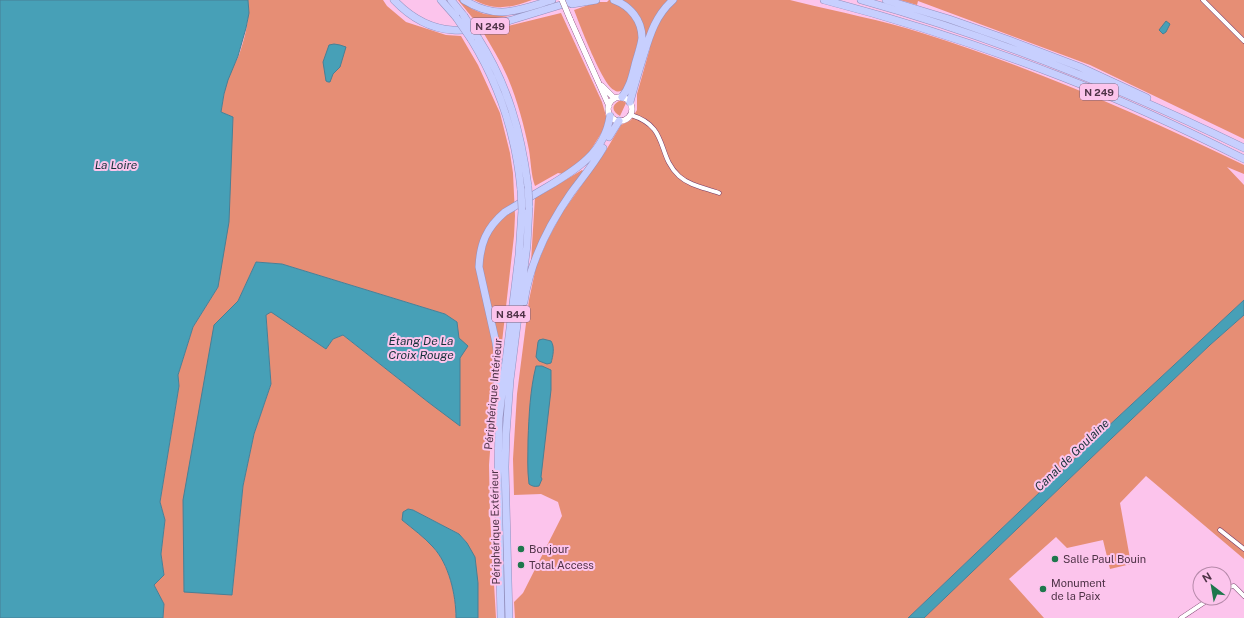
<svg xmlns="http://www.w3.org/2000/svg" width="1244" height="618" font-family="'Public Sans',sans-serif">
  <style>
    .green { fill: #e68e75; fill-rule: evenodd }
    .water { fill: #47a0b7; stroke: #497f95 }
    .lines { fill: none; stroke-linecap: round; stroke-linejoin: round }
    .minor-casing { stroke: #743966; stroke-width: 5 }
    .secondary-casing { stroke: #743966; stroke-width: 6 }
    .trunk-casing { stroke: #9490be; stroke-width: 8 }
    .minor { stroke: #fff; stroke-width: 4 }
    .secondary { stroke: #fff; stroke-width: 5.5 }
    .trunk { stroke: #c7cffe; stroke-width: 7 }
    .secondary-bridge-casing { stroke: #743966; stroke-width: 6; stroke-linecap: butt }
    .trunk-bridge-casing { stroke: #9490be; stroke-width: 8; stroke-linecap: butt }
    .secondary-bridge { stroke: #fff; stroke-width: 5.5 }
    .trunk-bridge { stroke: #c7cffe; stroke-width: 7 }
    .poi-dot { fill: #1e774c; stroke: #fcc4ec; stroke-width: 1.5 }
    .labels { text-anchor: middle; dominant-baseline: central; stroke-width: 4; stroke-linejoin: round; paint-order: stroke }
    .shield { fill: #fcc4ec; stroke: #825e78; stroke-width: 1 }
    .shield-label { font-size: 10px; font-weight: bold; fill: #4e3246 }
    .street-label { font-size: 11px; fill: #4e3246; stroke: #fcc4ec }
    .poi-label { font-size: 11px; fill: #4e3246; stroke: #fcc4ec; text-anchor: start }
    .water-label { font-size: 12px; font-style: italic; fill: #17323a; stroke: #fcc4ec }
  </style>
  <rect width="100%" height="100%" fill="#fcc4ec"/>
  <!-- green -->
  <path class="green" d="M248 0H383L387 6 406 22 446 35 461 36 478 65 500 113 510 153 513 173 515 216 514 236 502 342 494 344 496 370 489 465 490 516 496 618H478V583L467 543 459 534 413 510 408 509 403 520C413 529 424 537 433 547 449 564 456 595 456 618H163L164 604 154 585 164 575 161 554 165 520 160 502 179 386 178 375 193 327 218 287 233 117 221 112C223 102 224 91 227 81 230 72 235 64 239 55 245 37 250 19 248 0ZM256 262 282 264 445 314 457 322 460 358V425L428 402 343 335 333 339 326 349 271 311 266 315 271 384 254 434 243 486 232 595 214 325 238 301Z
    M458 0H460L472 9 484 14 509 16 475 21Z
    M474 0H532C510 8 495 11 474 0Z
    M609 0H790L798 2C839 12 881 20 922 33 1033 68 1139 114 1244 165V174L1227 167 1244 185V300L1103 431 1085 449 908 618H515L514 602 523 593 562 516 558 502 541 494 514 495 513 459 517 394 529 300 536 267 547 241 562 213 605 152 621 125 631 120 637 110V94L650 48 637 45 625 89C621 91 618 93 614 90 602 84 580 25 574 10L597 2H607Z
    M900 0H1244V139L1090 65 918 1 917 5Z
    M561 13 602 102 606 116V121L602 132 587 156 563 174 558 173 535 186C531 175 531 162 529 150 524 125 517 99 507 76 500 60 491 46 483 32Z
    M619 101H623L626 103 620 116C613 112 610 106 619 101Z
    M582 170 583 171C563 201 542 228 531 262L535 197 544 193Z
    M1244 315V559L1146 476 1120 503 1131 564 1110 569 1103 540 1067 548 1056 537 1009 579 1044 618H924L1112 438 1210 345Z"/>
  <!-- water -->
  <path class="water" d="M0 0H248L249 13 246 28 238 56 228 80 224 94 221 112 233 117 229 222 218 287 193 327 178 375 179 386 160 502 165 520 161 554 164 575 154 585 164 604 163 618H0Z
    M1166 21 1170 24 1166 32 1163 34 1159 30Z
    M334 44 340 45 346 47 340 67 333 74 330 82H328L326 81 323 62 329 45Z
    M256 262 282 264 445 314 457 322 459 338 468 346 460 358V426L428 402 343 335 333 339 326 349 271 312 266 315 271 384 254 434 243 486 232 595 184 592 183 500 214 325 238 301Z
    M1244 300V315L1210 345 1112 438 924 618H908L1085 449 1103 431Z
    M543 339 551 341C555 347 553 356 551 363L547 364 539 361 536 357 538 342 539 340Z
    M536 366H542L551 370V390L541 477 542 479 539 486C534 487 532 486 529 484 527 469 528 455 528 440 529 415 530 390 536 366Z
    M408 509 413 510 459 534 467 543 475 557 478 583V618H456C456 595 449 564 433 547 424 537 413 529 402 520L403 512Z"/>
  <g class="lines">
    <defs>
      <path id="minor" d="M1203 0 1244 41
        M631 115C670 127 656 155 679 176 690 186 706 188 719 193
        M1220 530 1244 549
        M1224 589 1229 587 1234 586 1244 596
        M1181 618 1211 598"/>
      <path id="secondary" d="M570 19 609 106
        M602 86 614 98
        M608 109a12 12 0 1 1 24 0a12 12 0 1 1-24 0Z"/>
      <path id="trunk" d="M394 0C433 41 470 33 518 18 538 12 557 6 577 0
        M441 0 456 17
        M451 0 464 16
        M464 0C498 21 518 10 552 0
        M614 0C630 6 642 20 642 38 641 47 637 57 635 65 632 77 630 87 622 97
        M824 0C905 21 984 47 1062 77 1124 101 1184 129 1244 159
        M861 0C993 37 1121 88 1244 148
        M886 0 949 19 1009 40 1080 67 1147 98
        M572 4 596 0
        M478 38C508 85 521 132 528 186
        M471 39C500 86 516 136 521 190
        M630 102C634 86 639 70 644 54 650 34 656 15 673 0
        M609 137 619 121
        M524 302C530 262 548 226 571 193 582 178 594 164 603 148
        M497 401 498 359 496 343 479 267C480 244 486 228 505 212 519 204 533 195 547 187 576 170 605 152 610 116
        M501 618 498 479 499 418 519 255 522 210
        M509 618 505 467 506 434 510 380 527 245 529 206"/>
    </defs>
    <!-- minor casing -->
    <use href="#minor" class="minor-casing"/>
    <!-- secondary casing -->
    <use href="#secondary" class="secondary-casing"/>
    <!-- trunk casing -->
    <use href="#trunk" class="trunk-casing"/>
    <!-- minor -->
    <use href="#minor" class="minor"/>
    <!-- secondary -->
    <use href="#secondary" class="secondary"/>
    <!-- trunk -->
    <use href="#trunk" class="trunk"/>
    <defs>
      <path id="secondary-bridge" d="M562 0 570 19"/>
      <path id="trunk-bridge" d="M464 16 478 38
        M456 17 471 39
        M528 186 529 206
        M521 190 522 210"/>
    </defs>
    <!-- secondary-bridge casing -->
    <use href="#secondary-bridge" class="secondary-bridge-casing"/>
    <!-- trunk-bridge casing -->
    <use href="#trunk-bridge" class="trunk-bridge-casing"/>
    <!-- secondary-bridge -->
    <use href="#secondary-bridge" class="secondary-bridge"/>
    <!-- trunk-bridge -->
    <use href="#trunk-bridge" class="trunk-bridge"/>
  </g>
  <!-- markers -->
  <g class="poi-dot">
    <circle cx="521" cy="549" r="4"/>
    <circle cx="1055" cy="559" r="4"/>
    <circle cx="521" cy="565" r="4"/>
    <circle cx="1043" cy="589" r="4"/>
  </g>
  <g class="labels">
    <!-- shield labels -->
    <g class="shield">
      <rect x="471" y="18" width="38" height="16" rx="3"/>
      <rect x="1080" y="84" width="38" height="16" rx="3"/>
      <rect x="492" y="306" width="38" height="16" rx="3"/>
    </g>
    <g class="shield-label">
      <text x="490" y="26">N 249</text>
      <text x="1099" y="92">N 249</text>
      <text x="511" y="314">N 844</text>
    </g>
    <!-- street labels -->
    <g class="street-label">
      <text transform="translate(493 394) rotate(-85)">Périphérique Intérieur</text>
      <text transform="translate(495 527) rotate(-91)">Périphérique Extérieur</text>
    </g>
    <!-- poi labels -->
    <g class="poi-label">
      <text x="529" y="549">Bonjour</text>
      <text x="1063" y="559">Salle Paul Bouin</text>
      <text x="529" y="565">Total Access</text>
      <text x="1051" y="583">Monument<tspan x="1051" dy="13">de la Paix</tspan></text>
    </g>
    <!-- water labels -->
    <g class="water-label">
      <text x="116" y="165">La Loire</text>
      <text x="421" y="341">Étang De La<tspan x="421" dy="14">Croix Rouge</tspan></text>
      <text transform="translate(1072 455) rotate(-44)">Canal de Goulaine</text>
    </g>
  </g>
  <!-- north arrow -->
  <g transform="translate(1212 586) rotate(329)"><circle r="19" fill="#fcc4ec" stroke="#b68aaa"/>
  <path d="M0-3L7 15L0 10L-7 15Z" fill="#1e774c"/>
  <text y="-6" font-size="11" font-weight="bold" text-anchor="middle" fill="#4e3246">N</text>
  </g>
</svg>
